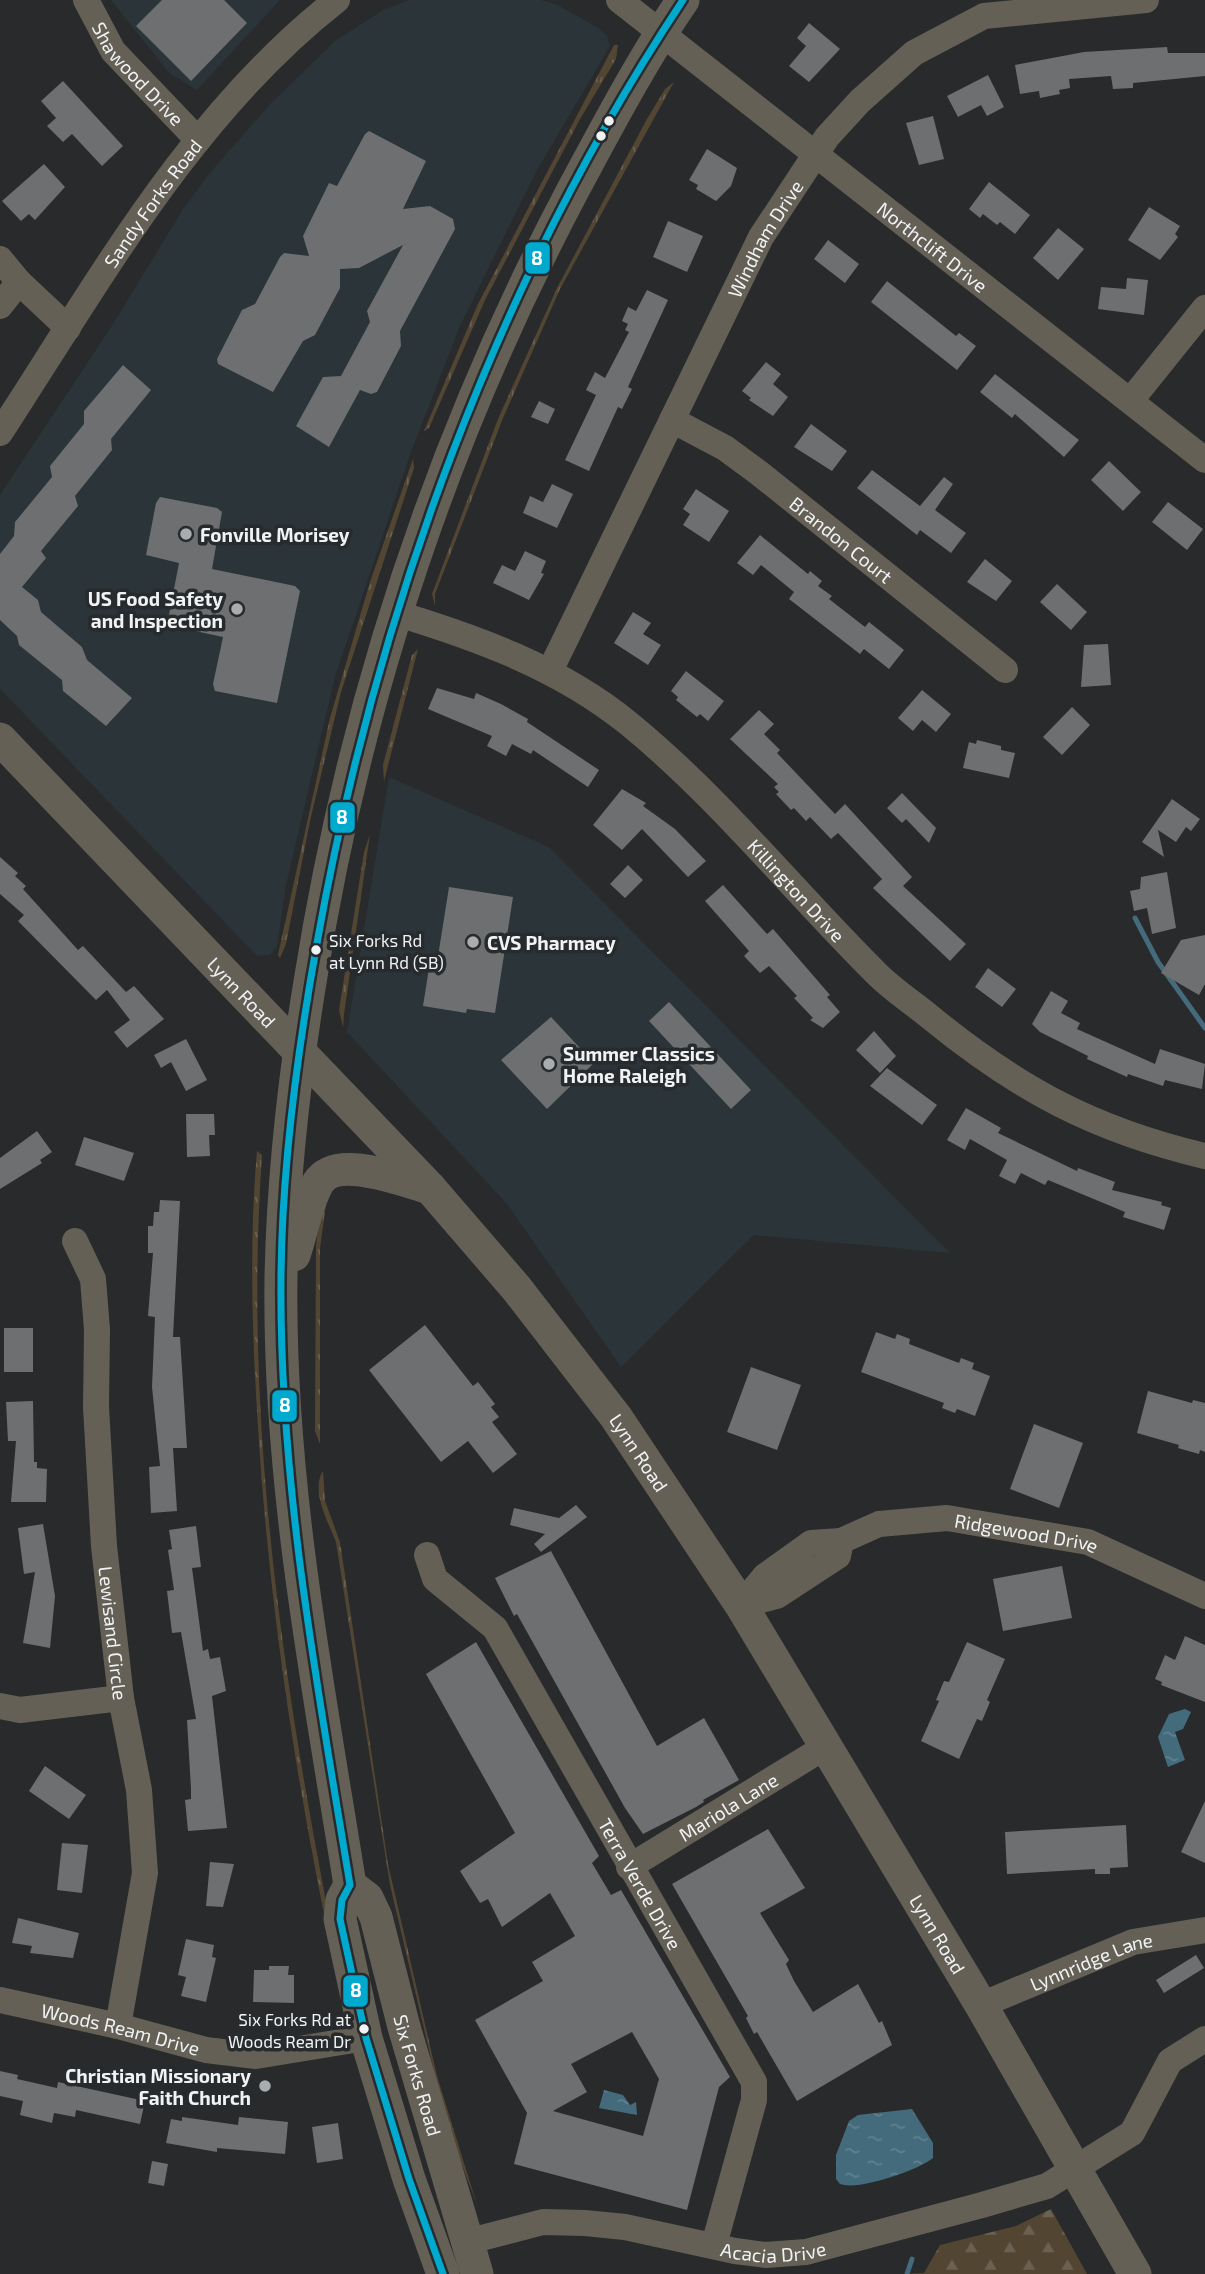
<svg xmlns="http://www.w3.org/2000/svg" width="1205" height="2274" font-family="'Exo 2',sans-serif">
  <style>
    .built { fill: #2b3439 }
    .grass { fill: url(#grass-tufts) }
    .forest { fill: url(#forest-firs) }
    .water { fill: url(#water-ripples) }
    .lines { fill: none; stroke-linecap: round; stroke-linejoin: round }
    .stream { stroke: #446b7c; stroke-width: 5 }
    .building { fill: #6d6f70; fill-rule: evenodd }
    .minor { stroke: #646056; stroke-width: 26 }
    .major { stroke: #646056; stroke-width: 33 }
    .bus-1-casing { stroke: #272b2d; stroke-width: 12 }
    .bus-1 { stroke: #00a9ce; stroke-width: 7 }
    .bus-dot { fill: #f0f2f4; stroke: #272b2d; stroke-width: 2.5 }
    .poi-dot { fill: #aaacae; stroke: #272b2d; stroke-width: 2.5 }
    .labels { text-anchor: middle; dominant-baseline: central; stroke-width: 7; stroke-linejoin: round; paint-order: stroke }
    .bus-label { font-size: 17px; fill: #f0f2f4; stroke: #272b2d; text-anchor: start }
    .street-label { font-size: 19px; fill: #f0f2f4; stroke: #272b2d }
    .poi-label { font-size: 19px; font-weight: bold; fill: #f0f2f4; stroke: #272b2d; text-anchor: start }
    .line-badge { stroke: #272b2d; stroke-width: 2.5 }
    .badge-label { font-size: 19px; text-anchor: middle; font-weight: bold; fill: #fff }
  </style>
  <defs>
    <pattern id="grass-tufts" width="24" height="20" patternUnits="userSpaceOnUse" patternTransform="scale(1.75)"><rect width="24" height="20" fill="#524633"/><path d="M3 7l-1-3M5 7V3M7 7l1-3M15 17l-1-3M17 17v-4M19 17l1-3" fill="none" stroke="#6b6151"/></pattern>
    <pattern id="forest-firs" width="22" height="20" patternUnits="userSpaceOnUse" patternTransform="scale(1.75)"><rect width="22" height="20" fill="#524633"/><path d="M5 1l3.5 6h-7zM16 11l3.5 6h-7z" fill="#6b6151"/></pattern>
    <pattern id="water-ripples" width="26" height="14" patternUnits="userSpaceOnUse" patternTransform="scale(1.75)"><rect width="26" height="14" fill="#446b7c"/><path d="M2 4q2-2 4 0t4 0M15 11q2-2 4 0t4 0" fill="none" stroke="#5f818f"/></pattern>
  </defs>
  <rect width="100%" height="100%" fill="#282a2c"/>
  <!-- built -->
  <path class="built" d="M111 0H280L197 90 170 74Z
    M410 0H541L558 5 600 29 607 36 610 46 536 172 460 326 410 455 335 677 286 885 277 946 270 955 257 956 0 689V495L113 324 183 209 209 174 270 104 336 40 385 9Z
    M389 777 549 847 950 1253 754 1235 621 1367 507 1204 347 1032Z"/>
  <!-- grass -->
  <path class="grass" d="M614 45H618L616 59 580 119 485 300 429 428 424 431 478 304Z
    M674 82 560 289 503 418 435 594V605L432 594 498 419 557 288 647 119 665 89Z
    M413 459 414 468 341 692 310 821 286 944 280 958 278 955 330 718 370 582Z
    M418 649 384 781 383 765 412 655Z
    M370 834 344 1014 343 1027 339 1010 364 852Z
    M257 1151 262 1155C242 1440 289 1723 346 2002L343 2004C301 1814 270 1621 258 1427 252 1335 249 1242 257 1151Z
    M332 1191 326 1204 320 1248V1444L315 1431 316 1247 319 1218Z
    M323 1471 325 1501 340 1542 388 1864 437 2076 477 2205 446 2122 390 1885 336 1542C329 1523 310 1491 323 1471Z"/>
  <!-- forest -->
  <path class="forest" d="M1051 2209 1087 2274H903L924 2273 940 2245 1016 2226Z"/>
  <!-- water -->
  <path class="water" d="M1185 1709 1191 1712 1183 1729 1175 1732 1185 1760 1168 1767 1158 1737 1169 1714Z
    M604 2090 623 2095 630 2105 636 2102 637 2115 599 2108Z
    M912 2109 933 2143V2158C918 2170 859 2191 840 2184L836 2179V2155L849 2121 858 2115Z"/>
  <g class="lines">
    <!-- stream -->
    <path class="stream" d="M1135 918 1158 962 1205 1028
      M907 2274 912 2259"/>
  </g>
  <!-- building -->
  <path class="building" d="M162 0H224L247 23 191 81 136 26Z
    M809 23 840 49 809 82 789 66 806 46 797 38Z
    M1167 47 1168 53H1205V76L1133 83V88L1113 89 1111 76 1069 79 1070 88 1059 90 1060 94 1040 98 1039 91 1020 94 1015 65 1084 52Z
    M988 75 1004 107 987 116 981 105 958 117 947 96Z
    M63 81 123 146 102 166 72 134 63 142 47 126 56 118 41 101Z
    M933 116 944 159 919 165 906 123Z
    M369 131 426 161 403 209 430 206 453 219 455 229 400 331 401 346 377 392 371 394 360 390 329 447 296 426 323 377 341 376 370 322 367 311 403 245 359 268 340 269V288L315 335 303 341 273 392 218 364 217 359 242 310 255 304 280 257 284 253 309 256 303 236 329 183 337 186 365 134Z
    M707 149 737 168 731 186 716 201 696 189 698 185 689 180Z
    M44 164 65 187 35 220 29 214 21 221 2 201Z
    M989 182 1030 215 1015 234 1000 222 997 225 983 214 980 218 969 209Z
    M1149 207 1180 226 1175 234 1178 237 1160 260 1128 240Z
    M668 221 703 236 687 272 653 257Z
    M1058 228 1084 249 1058 280 1033 258Z
    M828 240 859 264 845 283 814 259Z
    M1127 278 1148 280 1144 315 1098 309 1101 287 1126 289Z
    M887 281 956 336 959 333 976 346 957 370 871 302Z
    M647 290 668 300 628 387 632 389 622 409 618 407 589 471 565 460 596 395 586 390 595 372 605 378 629 332 625 330 628 324 622 321 628 307 636 311Z
    M766 362 781 374 773 384 788 397 773 416 749 400 751 398 742 391Z
    M123 365 151 390 111 439 112 450 75 496 78 506 41 551 46 558 22 587 38 600 41 612 82 647 87 660 132 698 106 726 63 691 62 680 19 645 17 636 0 620V554L14 536 15 522 52 477 50 466 84 424V411Z
    M995 374 1079 440 1064 457 1015 414 1012 418 980 392Z
    M539 401 555 409 548 424 531 417Z
    M811 424 847 451 832 471 794 447Z
    M1109 461 1141 492 1123 511 1091 480Z
    M872 470 920 506 944 477 953 484 935 510 966 533 951 553 920 530 917 535 857 488Z
    M552 484 573 494 557 528 523 513 530 496 543 502Z
    M696 489 729 511 709 542 683 525 690 514 683 509Z
    M160 497 217 508 222 512 212 569 295 586 300 591 277 703 215 691 213 684 223 637 167 625 179 563 146 555 156 503Z
    M1168 502 1203 529 1187 550 1152 522Z
    M760 535 808 574 810 571 822 581 818 586 832 596 829 599 865 627 869 622 904 650 889 669 864 649 860 654 789 599 794 592 761 565 753 575 737 563Z
    M525 551 546 561 541 573 544 574 529 600 493 583 502 565 515 571Z
    M985 559 1012 581 996 601 967 582Z
    M1057 584 1087 612 1071 630 1040 602Z
    M633 612 651 623 643 634 661 645 648 665 614 643Z
    M1108 644 1111 685 1081 687 1084 645Z
    M686 671 724 701 708 721 700 714 697 717 676 700 678 697 671 691Z
    M437 688 474 699 476 693 501 704 528 719 527 722 599 770 588 787 533 750 531 754 512 744 506 756 487 746 492 736 428 709Z
    M922 690 951 714 936 732 922 720 913 731 898 718Z
    M1072 707 1090 725 1062 755 1043 737Z
    M759 710 774 724 764 734 780 750 777 753 835 814 845 804 912 877 903 886 966 944 950 961 873 888 882 879 838 833 831 839 810 817 806 821 794 808 791 810 776 794 779 792 774 787 778 784 730 739Z
    M977 740 1001 746V750L1015 753 1009 778 963 768 969 742 976 744Z
    M622 789 646 803 643 806 675 829 706 861 688 877 642 829 622 850 593 825Z
    M902 793 936 828 929 843 906 819 902 823 887 808Z
    M1172 799 1200 819 1191 831 1186 827 1176 842 1158 830 1164 857 1142 842Z
    M0 857 18 873 15 876 26 886 23 889 78 950 83 946 126 992 134 986 164 1019 127 1048 114 1032 130 1020 107 990 96 1000 18 921 24 915 0 894Z
    M628 865 643 880 625 898 610 884Z
    M1167 872 1176 928 1152 934 1147 908 1134 911 1130 891 1140 889 1141 877Z
    M723 885 767 934 773 929 830 995 827 997 840 1012 823 1028 810 1020 813 1018 794 998 797 996 769 966 760 973 744 956 749 951 705 901Z
    M449 887 513 897 495 1013 467 1009 466 1013 423 1006 429 968 436 969Z
    M1205 935V984L1199 995 1161 973 1181 940Z
    M988 968 1016 989 1002 1007 975 987Z
    M1051 991 1068 1001 1061 1013 1080 1023 1077 1029 1155 1064 1160 1049 1205 1064 1202 1089 1165 1080 1163 1086 1128 1074 1127 1077 1087 1059 1088 1056 1040 1032 1032 1024Z
    M669 1002 751 1090 731 1109 649 1021Z
    M551 1017 594 1063 547 1109 501 1060Z
    M874 1031 896 1056 880 1073 856 1050Z
    M186 1039 207 1080 186 1091 171 1062 161 1068 154 1055Z
    M887 1068 937 1105 922 1125 870 1086Z
    M966 1108 1001 1128 998 1133 1077 1171 1078 1168 1115 1182 1112 1190 1162 1202 1161 1205 1171 1208 1164 1230 1123 1217 1125 1212 1048 1180 1045 1185 1021 1173 1015 1184 999 1176 1007 1160 970 1139 965 1150 947 1140Z
    M186 1114H214L215 1135H209L210 1156 187 1157Z
    M37 1131 52 1152 40 1160 42 1163 0 1189V1158Z
    M84 1137 134 1153 124 1181 75 1165Z
    M160 1200 180 1201 173 1337H180L187 1448H173L177 1511 151 1513 149 1467 160 1466 152 1387 155 1317 148 1316 153 1253H148V1226H153L154 1212H159Z
    M425 1325 473 1386 478 1382 495 1404 491 1407 499 1417 492 1422 517 1454 493 1473 468 1441 441 1462 369 1370Z
    M4 1328H33V1372H4Z
    M876 1332 895 1339 897 1334 910 1339 909 1344 959 1363 961 1358 974 1363 972 1369 990 1376 975 1416 957 1409 955 1413 942 1408 944 1403 861 1372Z
    M751 1367 801 1385 777 1450 727 1432Z
    M1148 1391 1192 1403 1193 1400 1205 1403V1452L1200 1450 1199 1454 1178 1448 1179 1445 1137 1433Z
    M33 1401 34 1462H37V1468L47 1469 46 1502H11L16 1441H8L6 1402Z
    M1034 1424 1083 1443 1059 1508 1010 1489Z
    M576 1505 587 1517 541 1552 534 1544 545 1534 510 1525 514 1508 559 1518Z
    M43 1524 55 1596 50 1648 23 1643 35 1572 24 1574 18 1528Z
    M196 1526 201 1567 192 1568 203 1651 208 1649 210 1659 220 1657 226 1691 212 1696 227 1828 188 1831 185 1800 191 1799V1789L187 1720 196 1719 181 1632 172 1633 167 1591 174 1590 168 1550 172 1549 169 1530Z
    M551 1551 657 1746 704 1718 739 1780 703 1800 704 1802 696 1807 643 1834 625 1808 517 1614 514 1616 495 1578Z
    M1062 1566 1072 1618 1003 1631 993 1579Z
    M1185 1636 1205 1645V1702L1161 1685 1162 1682 1155 1679 1165 1655 1175 1660Z
    M476 1642 599 1856 592 1863 611 1895 621 1890 730 2077 719 2087 687 2210 514 2164 527 2113 475 2020 543 1981 532 1962 575 1936 550 1893 502 1927 488 1899 480 1903 460 1871 515 1833 426 1674ZM632 2032 659 2079 643 2136 553 2111 587 2092 571 2064Z
    M967 1642 1005 1659 987 1700 990 1702 982 1721 977 1719 959 1759 921 1741 939 1701 936 1700 944 1681 949 1682Z
    M45 1766 86 1795 69 1819 29 1791Z
    M1205 1801V1863L1181 1852Z
    M1126 1825 1128 1867 1110 1868V1874H1095V1869L1007 1874 1005 1832Z
    M768 1829 805 1888 760 1913 789 1960 786 1964 794 1981 813 2012 858 1984 879 2023 882 2021 892 2045 797 2101 757 2032 754 2034 746 2018 748 2016 672 1884Z
    M62 1843 88 1845 82 1893 57 1890Z
    M210 1862 234 1864 223 1907 206 1906Z
    M18 1918 79 1933 73 1958 30 1953 32 1946 12 1943Z
    M186 1939 214 1945 212 1957 216 1958 206 2002 181 1996 186 1977 178 1975Z
    M1196 1955 1204 1968 1164 1993 1156 1980Z
    M269 1966H289L288 1975H294V2003L253 2002 254 1970H269Z
    M0 2071 18 2075 17 2079 57 2088 58 2082 145 2101 140 2124 76 2110 75 2117 54 2113 52 2123 20 2115 23 2101 0 2096Z
    M182 2117 238 2125 239 2117 288 2122 285 2154 217 2148V2152L166 2143 171 2119 182 2121Z
    M338 2123 343 2159 317 2163 312 2127Z
    M152 2161 168 2164 164 2186 148 2183Z"/>
  <g class="lines">
    <!-- minor -->
    <g class="minor">
      <path id="s1" d="M86 0 113 51 198 140"/>
      <path id="s2" d="M619 0 1205 460"/>
      <path d="M0 259 19 282 68 328"/>
      <path d="M0 306 19 282"/>
      <path d="M1131 400 1205 308"/>
      <path id="s3" d="M672 420 725 448 759 473 1005 670"/>
      <path id="s4" d="M0 433C99 281 192 113 337 0"/>
      <path id="s5" d="M395 613C478 638 560 668 628 723 720 798 793 891 877 974 893 990 913 1003 930 1017 1018 1089 1094 1130 1205 1156"/>
      <path id="s6" d="M550 671 761 237 827 137 860 101 914 53 984 16 1146 0"/>
      <path id="s7" d="M75 1241 93 1279 97 1330 96 1407 104 1546 121 1698 139 1790 145 1873 118 2026"/>
      <path id="s8" d="M427 1555 435 1579 495 1628 754 2082V2100L714 2245"/>
      <path id="s9" d="M741 1605 765 1576 811 1543 841 1541 879 1524 947 1518 1088 1542 1205 1596"/>
      <path d="M741 1605 777 1596 838 1556 841 1541"/>
      <path d="M0 1706 20 1710 121 1698"/>
      <path id="s10" d="M629 1867 825 1747"/>
      <path id="s11" d="M0 2000 118 2026 206 2050 256 2056 366 2038"/>
      <path id="s12" d="M981 2005 1133 1942 1205 1930"/>
      <path id="s13" d="M466 2242 543 2222 585 2223 625 2227 735 2251 766 2255 806 2252 982 2205 1047 2186 1132 2133 1170 2061 1205 2039"/>
    </g>
    <!-- major -->
    <g class="major">
      <path id="s14" d="M0 739 430 1188 517 1289 616 1417 741 1605 981 2005 1135 2274"/>
      <path d="M294 1255C302 1232 306 1204 318 1183 336 1153 404 1181 430 1188"/>
      <path id="s15" d="M350 1885 367 1898 376 1917 404 2027 477 2274"/>
      <path d="M443 2274 409 2179 366 2038 340 1919 342 1900 350 1885C318 1684 278 1481 281 1277 283 1177 294 1080 310 982 354 703 442 437 574 188 608 125 642 60 683 0"/>
    </g>
    <defs>
      <path id="bus-1" d="M443 2274 409 2179 366 2038 340 1919 342 1900 350 1885C317 1684 279 1482 281 1277 282 1165 297 1053 317 943 376 612 497 281 683 0"/>
    </defs>
    <!-- bus-1 casing -->
    <use href="#bus-1" class="bus-1-casing"/>
    <!-- bus-1 -->
    <use href="#bus-1" class="bus-1"/>
  </g>
  <!-- markers -->
  <g class="bus-dot">
    <circle cx="609" cy="121" r="6"/>
    <circle cx="601" cy="136" r="6"/>
    <circle cx="316" cy="950" r="6"/>
    <circle cx="364" cy="2029" r="6"/>
  </g>
  <g class="poi-dot">
    <circle cx="186" cy="534" r="7"/>
    <circle cx="237" cy="609" r="7"/>
    <circle cx="473" cy="942" r="7"/>
    <circle cx="549" cy="1064" r="7"/>
    <circle cx="265" cy="2086" r="7"/>
  </g>
  <g class="labels">
    <!-- bus labels -->
    <g class="bus-label">
      <text x="329" y="940">Six Forks Rd<tspan x="329" dy="22">at Lynn Rd (SB)</tspan></text>
      <text x="351" y="2019" text-anchor="end">Six Forks Rd at<tspan x="351" dy="22">Woods Ream Dr</tspan></text>
    </g>
    <!-- street labels -->
    <g class="street-label">
      <text stroke="none"><textPath href="#s1" startOffset="91">Shawood Drive</textPath></text>
      <text stroke="none"><textPath href="#s4" startOffset="276">Sandy Forks Road</textPath></text>
      <text stroke="none"><textPath href="#s6" startOffset="483">Windham Drive</textPath></text>
      <text stroke="none"><textPath href="#s2" startOffset="399">Northclift Drive</textPath></text>
      <text stroke="none"><textPath href="#s3" startOffset="208">Brandon Court</textPath></text>
      <text stroke="none"><textPath href="#s5" startOffset="497">Killington Drive</textPath></text>
      <text stroke="none"><textPath href="#s14" startOffset="350">Lynn Road</textPath></text>
      <text stroke="none"><textPath href="#s14" startOffset="959">Lynn Road</textPath></text>
      <text stroke="none"><textPath href="#s9" startOffset="315">Ridgewood Drive</textPath></text>
      <text stroke="none"><textPath href="#s7" startOffset="397">Lewisand Circle</textPath></text>
      <text stroke="none"><textPath href="#s10" startOffset="116">Mariola Lane</textPath></text>
      <text stroke="none"><textPath href="#s8" startOffset="397">Terra Verde Drive</textPath></text>
      <text stroke="none"><textPath href="#s14" startOffset="1526">Lynn Road</textPath></text>
      <text stroke="none"><textPath href="#s12" startOffset="119">Lynnridge Lane</textPath></text>
      <text stroke="none"><textPath href="#s11" startOffset="124">Woods Ream Drive</textPath></text>
      <text stroke="none"><textPath href="#s15" startOffset="206">Six Forks Road</textPath></text>
      <text stroke="none"><textPath href="#s13" startOffset="313">Acacia Drive</textPath></text>
    </g>
    <!-- poi labels -->
    <g class="poi-label">
      <text x="200" y="534">Fonville Morisey</text>
      <text x="223" y="598" text-anchor="end">US Food Safety<tspan x="223" dy="22">and Inspection</tspan></text>
      <text x="487" y="942">CVS Pharmacy</text>
      <text x="563" y="1053">Summer Classics<tspan x="563" dy="22">Home Raleigh</tspan></text>
      <text x="251" y="2075" text-anchor="end">Christian Missionary<tspan x="251" dy="22">Faith Church</tspan></text>
    </g>
  </g>
  <g class="line-badge">
    <rect x="524" y="241" width="27" height="34" rx="7" fill="#00a9ce"/>
    <rect x="329" y="801" width="27" height="33" rx="7" fill="#00a9ce"/>
    <rect x="271" y="1389" width="27" height="34" rx="7" fill="#00a9ce"/>
    <rect x="342" y="1974" width="27" height="34" rx="7" fill="#00a9ce"/>
  </g>
  <g class="badge-label">
    <text x="537" y="265">8</text>
    <text x="342" y="824">8</text>
    <text x="285" y="1412">8</text>
    <text x="356" y="1997">8</text>
  </g>
</svg>
